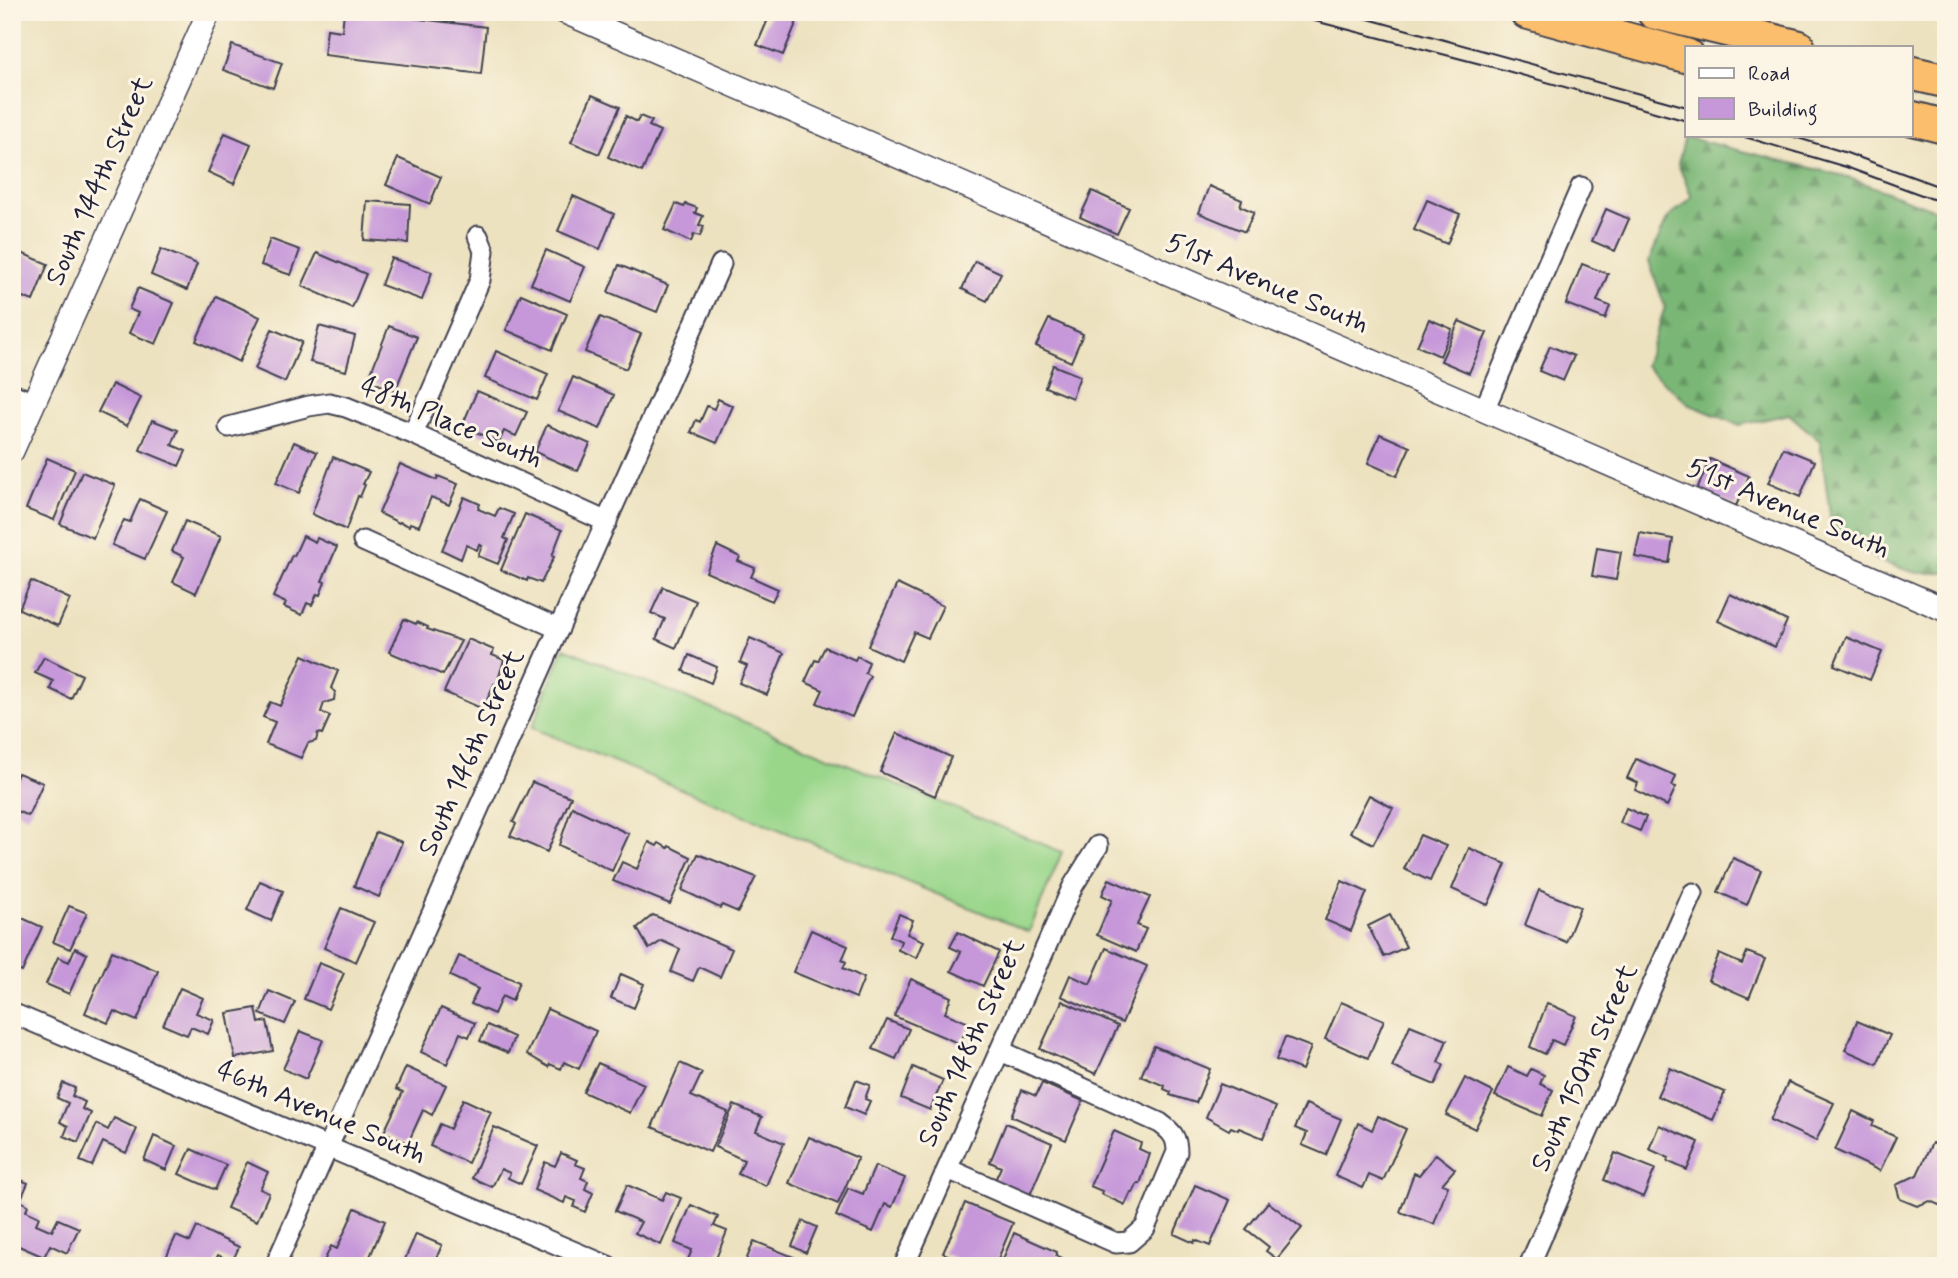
<svg xmlns="http://www.w3.org/2000/svg" width="1958" height="1278" font-family="Mynerve,sans-serif">
  <style>
    .forest { fill: url(#forest-firs); stroke: #4e6c58; stroke-width: 2 }
    .garden { fill: #99d68a; stroke: #5e7c62; stroke-width: 2 }
    .building { fill: #c698d9 }
    .lines { fill: none; stroke-linecap: round; stroke-linejoin: round }
    .minor-casing { stroke: #403f4f; stroke-width: 23 }
    .tertiary-casing { stroke: #403f4f; stroke-width: 26 }
    .motorway-casing { stroke: #403f4f; stroke-width: 37 }
    .minor { stroke: #fff; stroke-width: 19 }
    .tertiary { stroke: #fff; stroke-width: 23 }
    .motorway { stroke: #fabe6d; stroke-width: 33 }
    .tram { stroke: #22223b; stroke-width: 2 }
    .labels { text-anchor: middle; dominant-baseline: central; stroke-width: 6; stroke-linejoin: round; paint-order: stroke }
    .street-label { font-size: 28px; fill: #22223b; stroke: #fcf5e5 }
  </style>
  <defs>
    <pattern id="forest-firs" width="22" height="20" patternUnits="userSpaceOnUse" patternTransform="scale(1.75)"><rect width="22" height="20" fill="#7ab776"/><path d="M5 1l3.5 6h-7zM16 11l3.5 6h-7z" fill="#649462"/></pattern>
  </defs>
  <rect width="100%" height="100%" fill="#fcf5e5"/>
  <filter id="ink" filterUnits="userSpaceOnUse"><feTurbulence type="fractalNoise" baseFrequency=".0143" numOctaves="2"/><feDisplacementMap in="SourceGraphic" scale="14" xChannelSelector="R" yChannelSelector="G"/><feConvolveMatrix kernelMatrix="1 2 1 2 8 2 1 2 1" color-interpolation-filters="sRGB"/></filter>
  <filter id="wash" filterUnits="userSpaceOnUse"><feTurbulence type="fractalNoise" baseFrequency=".00686" numOctaves="4" result="noise"/><feDisplacementMap in="SourceGraphic" scale="28" xChannelSelector="R" yChannelSelector="G"/><feGaussianBlur stdDeviation="1.57" result="paint"/><feColorMatrix in="noise" values="0 0 0 0 0 0 0 0 0 0 0 0 0 0 0 0 0 1.4 0 .05"/><feComposite in="paint" operator="in"/></filter>
  <g filter="url(#wash)">
    <rect width="100%" height="100%" fill="#ede2c0"/>
    <!-- forest -->
    <path class="forest" d="M1685 137 1844 176 1946 214V573H1916L1879 561 1832 529 1820 441 1789 414 1740 425 1690 405 1645 366 1665 307 1649 261 1667 219 1692 197 1678 164Z"/>
    <!-- garden -->
    <path class="garden" d="M564 648 1062 852 1029 932 532 728Z"/>
    <g id="blocks">
      <!-- building -->
      <path class="building" d="M344 12H361L486 27 481 74 324 55 327 29 342 31Z
        M771 12H776L797 21 783 55 757 45Z
        M232 45 282 63 273 88 223 70Z
        M592 95 620 107 599 154 571 142Z
        M626 116 637 122 640 116 652 121 649 126 660 131 642 172 608 157Z
        M225 133 251 144 234 184 208 172Z
        M398 158 441 177 430 204 386 185Z
        M1209 186 1242 200 1240 206 1254 212 1245 232 1199 213Z
        M1092 191 1129 208 1117 234 1080 217Z
        M573 196 614 214 600 249 558 231Z
        M1427 200 1460 214 1447 244 1414 230Z
        M367 201 410 204 408 243 364 240Z
        M676 204 684 207 686 204 697 208 695 213 703 216 699 225 704 226 700 236 694 234 691 242 664 230Z
        M1606 209 1629 219 1615 251 1592 241Z
        M270 239 300 250 291 275 261 265Z
        M161 249 197 264 187 290 151 275Z
        M546 250 585 267 570 301 531 284Z
        M19 252 48 264 33 301 12 293V268Z
        M317 253 366 274 352 308 302 286Z
        M391 258 432 272 422 300 381 285Z
        M975 261 1001 273 987 301 962 289Z
        M1582 264 1608 274 1597 301 1610 306 1605 319 1566 304Z
        M619 265 668 285 657 312 608 292Z
        M138 288 174 303 156 344 129 333 138 313 129 309Z
        M521 294 567 314 552 350 506 330Z
        M216 296 260 317 239 362 196 341Z
        M600 317 641 334 626 369 585 352Z
        M1049 319 1083 334 1071 362 1036 346Z
        M1429 319 1452 329 1440 356 1417 346Z
        M1459 321 1487 333 1469 373 1441 361Z
        M319 326 355 336 346 371 310 362Z
        M389 326 417 337 395 391 368 380Z
        M272 329 302 342 285 382 255 369Z
        M1550 346 1574 356 1563 381 1539 371Z
        M496 351 548 374 537 400 485 378Z
        M1053 365 1080 376 1072 398 1045 387Z
        M573 377 614 395 600 429 558 411Z
        M112 384 141 398 127 426 98 412Z
        M477 391 527 412 516 436 504 431 499 442 462 426Z
        M718 399 733 406 717 443 691 432 696 420 700 422 707 406 714 409Z
        M152 420 178 430 172 445 186 451 179 466 140 450Z
        M547 425 590 444 578 471 535 452Z
        M1380 434 1410 447 1397 476 1368 463Z
        M294 442 317 452 299 493 276 483Z
        M1783 448 1815 461 1800 497 1768 483Z
        M333 457 369 472 363 484 365 485 360 497 358 496 346 530 312 514Z
        M47 458 75 470 54 520 26 509Z
        M1710 459 1749 476 1736 506 1697 489Z
        M400 464 437 480 438 476 458 484 449 505 431 497 419 526 410 523 409 526 400 522 399 523 379 513Z
        M82 472 115 485 93 538 60 524Z
        M464 497 480 504 478 509 495 516 499 508 514 514 504 538 508 540 498 564 478 556 482 546 479 544 477 550 466 545 461 559 442 550Z
        M140 499 167 511 145 559 112 545 124 520 130 522Z
        M525 514 562 530 552 556 554 557 541 583 528 578 527 581 501 570Z
        M185 521 221 536 196 593 173 582 184 557 172 551Z
        M1640 533 1673 539 1669 563 1635 557Z
        M303 536 315 542 317 538 337 547 322 581 325 582 320 595 317 594 312 605 307 603 302 615 284 607 286 603 273 597 292 555 294 556Z
        M717 546 740 557 738 561 755 568 751 577 778 589 772 601 706 572Z
        M1597 548 1621 552 1616 580 1592 576Z
        M31 581 70 599 58 626 19 609Z
        M897 584 943 606 928 638 914 632 901 661 868 646Z
        M663 587 696 601 676 648 656 639 665 619 651 613Z
        M1730 594 1787 621 1775 647 1718 621Z
        M404 619 416 624 417 622 428 627 427 629 461 641 443 675 389 652Z
        M1846 637 1882 652 1870 680 1834 665Z
        M750 638 784 653 767 695 739 683 747 666 740 663Z
        M468 639 494 650 492 655 504 660 496 686 494 684 483 709 444 692Z
        M825 647 855 660 857 656 869 662 865 673 870 676 852 717 817 703 823 690 805 682 815 660 818 661Z
        M303 655 338 671 331 688 335 692 334 700 324 703 321 712 330 716 322 734 318 733 316 741 308 743 301 758 266 744 275 722 263 717 270 702 280 706Z
        M689 655 717 667 711 683 683 671Z
        M44 657 82 675 71 699 50 689 53 681 35 673Z
        M897 733 951 757 935 796 880 772Z
        M1636 759 1676 776 1672 786 1676 787 1667 806 1635 790 1638 783 1627 778Z
        M18 773 43 783 28 816 12 809V787Z
        M532 782 571 797 547 852 510 836 516 824 513 822Z
        M1369 795 1393 808 1373 844 1350 832Z
        M572 807 629 834 612 871 559 845Z
        M1626 808 1646 817 1640 831 1620 823Z
        M376 832 402 842 379 897 354 886Z
        M1420 835 1446 846 1430 881 1404 869Z
        M649 842 657 846 659 843 668 848 669 846 691 857 670 904 613 881 622 862 637 869Z
        M1469 848 1506 864 1488 905 1452 889Z
        M698 854 756 877 738 912 722 905 720 908 682 890Z
        M1733 858 1761 870 1747 905 1718 892Z
        M1109 879 1150 897 1137 925 1146 929 1136 952 1097 935 1112 900 1102 895Z
        M260 881 283 891 271 921 247 910Z
        M1342 881 1367 892 1351 931 1325 920Z
        M1539 890 1580 907 1566 942 1525 925Z
        M69 906 87 913 70 949 53 942Z
        M341 908 374 922 356 962 324 948Z
        M899 914 913 920 907 934 924 941 917 958 898 950 901 941 890 936Z
        M653 915 732 949 720 977 699 967 693 981 671 972 680 949 662 941 649 949 637 928Z
        M1390 915 1406 947 1384 957 1368 926Z
        M22 918 42 927 22 972 12 968V939Z
        M811 930 848 946 842 960 846 962 843 968 864 978 856 998 793 972Z
        M958 932 999 952 983 986 951 971 961 952 950 947Z
        M75 948 87 954 69 994 46 984 58 957 69 962Z
        M1106 948 1147 966 1122 1023 1061 996 1070 975 1090 984Z
        M112 951 158 971 137 1021 114 1011 108 1023 85 1013Z
        M1747 952 1765 959 1749 998 1708 980 1719 954 1742 964Z
        M459 956 519 982 512 1001 502 996 494 1014 471 1004 478 989 450 976Z
        M319 963 344 973 328 1009 304 999Z
        M621 974 644 984 634 1008 611 998Z
        M911 979 951 997 945 1013 969 1023 960 1044 894 1016Z
        M180 988 203 998 196 1013 214 1020 208 1034 191 1027 187 1035 163 1025Z
        M269 991 295 1002 285 1024 260 1014Z
        M1062 1001 1118 1026 1096 1074 1040 1049Z
        M1341 1002 1384 1020 1368 1058 1325 1039Z
        M1547 1003 1576 1016 1563 1045 1552 1040 1545 1054 1530 1047Z
        M256 1008 259 1023 267 1021 273 1051 235 1058 227 1013Z
        M441 1008 475 1023 469 1037 460 1033 447 1064 421 1052Z
        M547 1009 596 1031 579 1069 564 1062 561 1069 550 1064 549 1067 527 1054Z
        M887 1020 909 1029 896 1059 873 1049Z
        M1857 1021 1890 1035 1877 1064 1845 1050Z
        M487 1025 514 1037 508 1053 480 1041Z
        M1410 1025 1447 1040 1438 1062 1444 1065 1435 1085 1392 1067Z
        M300 1031 323 1040 306 1079 283 1069Z
        M1285 1037 1311 1047 1302 1070 1276 1060Z
        M1154 1046 1210 1069 1196 1103 1170 1095 1171 1092 1164 1089 1165 1086 1141 1076Z
        M598 1063 644 1084 630 1113 583 1092Z
        M680 1063 702 1073 691 1096 728 1112 710 1152 652 1127Z
        M406 1067 446 1085 432 1115 423 1110 408 1143 384 1132 403 1092 396 1089Z
        M913 1067 943 1080 930 1110 901 1098Z
        M1508 1067 1527 1076 1531 1069 1544 1075 1540 1084 1553 1090 1542 1116 1495 1096Z
        M1670 1068 1725 1092 1713 1120 1657 1096Z
        M1465 1078 1493 1092 1475 1129 1446 1115Z
        M856 1080 870 1085 865 1099 870 1101 864 1115 845 1107Z
        M1788 1082 1834 1103 1816 1141 1770 1120Z
        M63 1083 75 1088 72 1096 85 1102 82 1109 91 1113 78 1142 64 1136 68 1126 60 1122 68 1103 57 1098Z
        M1042 1083 1083 1101 1066 1140 1011 1116 1022 1090 1036 1096Z
        M1220 1084 1276 1107 1263 1138 1239 1128 1238 1130 1231 1127 1229 1130 1206 1117Z
        M463 1099 491 1112 468 1163 430 1146 440 1124 450 1129Z
        M1306 1104 1341 1119 1326 1155 1302 1145 1307 1133 1295 1128Z
        M734 1105 762 1117 756 1131 784 1143 766 1186 738 1174 744 1160 715 1147Z
        M1853 1111 1874 1121 1872 1126 1896 1137 1880 1171 1835 1150Z
        M1378 1116 1406 1129 1383 1181 1369 1175 1363 1188 1335 1176 1358 1123 1372 1130Z
        M114 1118 137 1129 126 1153 103 1142 92 1166 80 1161 97 1124 108 1130Z
        M1006 1123 1052 1143 1030 1195 995 1180 1001 1167 990 1162Z
        M1659 1125 1699 1142 1687 1170 1667 1161 1669 1158 1649 1149Z
        M494 1127 538 1146 521 1184 508 1178 510 1173 501 1169 492 1187 472 1178Z
        M1114 1131 1141 1143 1139 1149 1150 1154 1140 1184 1138 1183 1133 1193 1131 1192 1125 1205 1101 1194 1102 1191 1090 1186Z
        M154 1136 176 1146 166 1170 144 1160Z
        M809 1137 858 1158 838 1204 789 1183Z
        M1932 1143 1946 1149V1208L1930 1201 1917 1206 1900 1199 1896 1185 1917 1175Z
        M191 1149 226 1165 215 1190 179 1174Z
        M561 1153 577 1160 575 1164 585 1168 581 1178 588 1181 585 1189 593 1193 585 1212 574 1207 576 1201 566 1197 564 1203 534 1190 545 1162 555 1166Z
        M1615 1153 1655 1169 1643 1197 1604 1180Z
        M1436 1154 1455 1169 1442 1184 1448 1186 1434 1224 1400 1212 1414 1173 1419 1175Z
        M247 1162 268 1172 260 1189 269 1193 257 1221 227 1208Z
        M875 1166 905 1178 892 1207 885 1204 873 1232 836 1216 848 1188 863 1194Z
        M12 1176 28 1183 20 1201 28 1205 26 1211 39 1217 36 1224 52 1231 58 1219 79 1228 67 1253 50 1245 44 1257 12 1243Z
        M627 1185 662 1200 666 1192 681 1198 661 1245 635 1233 641 1222 615 1211Z
        M1195 1185 1230 1200 1210 1246 1195 1240 1194 1243 1174 1234Z
        M1268 1202 1302 1228 1277 1259 1266 1251 1269 1247 1246 1229Z
        M965 1203 1013 1223 995 1266H972L943 1253Z
        M691 1205 718 1217 714 1226 727 1231 713 1266 686 1264 692 1250 675 1243Z
        M355 1208 385 1221 366 1266H322L331 1246 337 1249Z
        M803 1221 817 1227 806 1253 792 1246Z
        M197 1227 239 1247 232 1262 218 1255 213 1266H162L176 1236 190 1242Z
        M1014 1233 1057 1252 1056 1255 1066 1260 1064 1266H1000Z
        M416 1234 442 1245 433 1266H402Z
        M754 1241 801 1260 799 1266H751L745 1263Z"/>
    </g>
  </g>
  <g filter="url(#ink)">
    <use href="#blocks" fill-opacity="0" stroke="#403f4f" stroke-width="2"/>
    <g class="lines">
      <defs>
        <path id="minor" d="M12 394 34 403
          M1484 410 1581 187
          M229 427 309 406 329 403 346 407 413 434 607 522
          M413 434 480 280 484 251 478 236
          M363 541 559 629
          M12 1013 608 1266
          M948 1169 1116 1243 1129 1242 1145 1228 1177 1152C1177 1137 1172 1132 1160 1123L1001 1051
          M275 1266 721 264
          M904 1266 1073 886 1098 846
          M1529 1266 1693 893"/>
        <path id="tertiary" d="M565 12 1946 610
          M12 451 209 12"/>
        <path id="motorway" d="M1527 12 1687 56
          M1654 12 1798 47
          M1911 73 1946 81
          M1911 118 1946 127"/>
      </defs>
      <!-- minor casing -->
      <use href="#minor" class="minor-casing"/>
      <!-- tertiary casing -->
      <use href="#tertiary" class="tertiary-casing"/>
      <!-- motorway casing -->
      <use href="#motorway" class="motorway-casing"/>
      <!-- minor -->
      <use href="#minor" class="minor"/>
      <!-- tertiary -->
      <use href="#tertiary" class="tertiary"/>
      <!-- motorway -->
      <use href="#motorway" class="motorway"/>
      <!-- tram -->
      <path class="tram" d="M1280 12 1500 69 1687 121
        M1343 12 1687 107
        M1738 135 1846 167 1946 204
        M1788 135 1844 152 1946 189"/>
    </g>
  </g>
  <g class="labels">
    <!-- street labels -->
    <g class="street-label">
      <text transform="translate(100 181) rotate(-66)">South 144th Street</text>
      <text transform="translate(1267 284) rotate(23)">51st Avenue South</text>
      <text transform="translate(451 423) rotate(23)">48th Place South</text>
      <text transform="translate(1788 509) rotate(23)">51st Avenue South</text>
      <text transform="translate(472 753) rotate(-66)">South 146th Street</text>
      <text transform="translate(972 1043) rotate(-66)">South 148th Street</text>
      <text transform="translate(1585 1068) rotate(-66)">South 150th Street</text>
      <text transform="translate(321 1113) rotate(23)">46th Avenue South</text>
    </g>
  </g>
  <!-- margin -->
  <rect width="1958" height="1278" fill="none" stroke="#fcf5e5" stroke-width="42"/>
  <!-- legend -->
  <rect x="1685" y="46" width="228" height="91" fill="#fcf5e5" stroke="#a5a1a1" stroke-width="2"/>
  <rect x="1699" y="68" width="35" height="10" fill="#ffffff" stroke="#a5a1a1" stroke-width="2"/>
  <text x="1748" y="80" font-size="21" fill="#22223b">Road</text>
  <rect x="1699" y="98" width="35" height="21" fill="#c698d9" stroke="#a5a1a1" stroke-width="2"/>
  <text x="1748" y="116" font-size="21" fill="#22223b">Building</text>
</svg>
